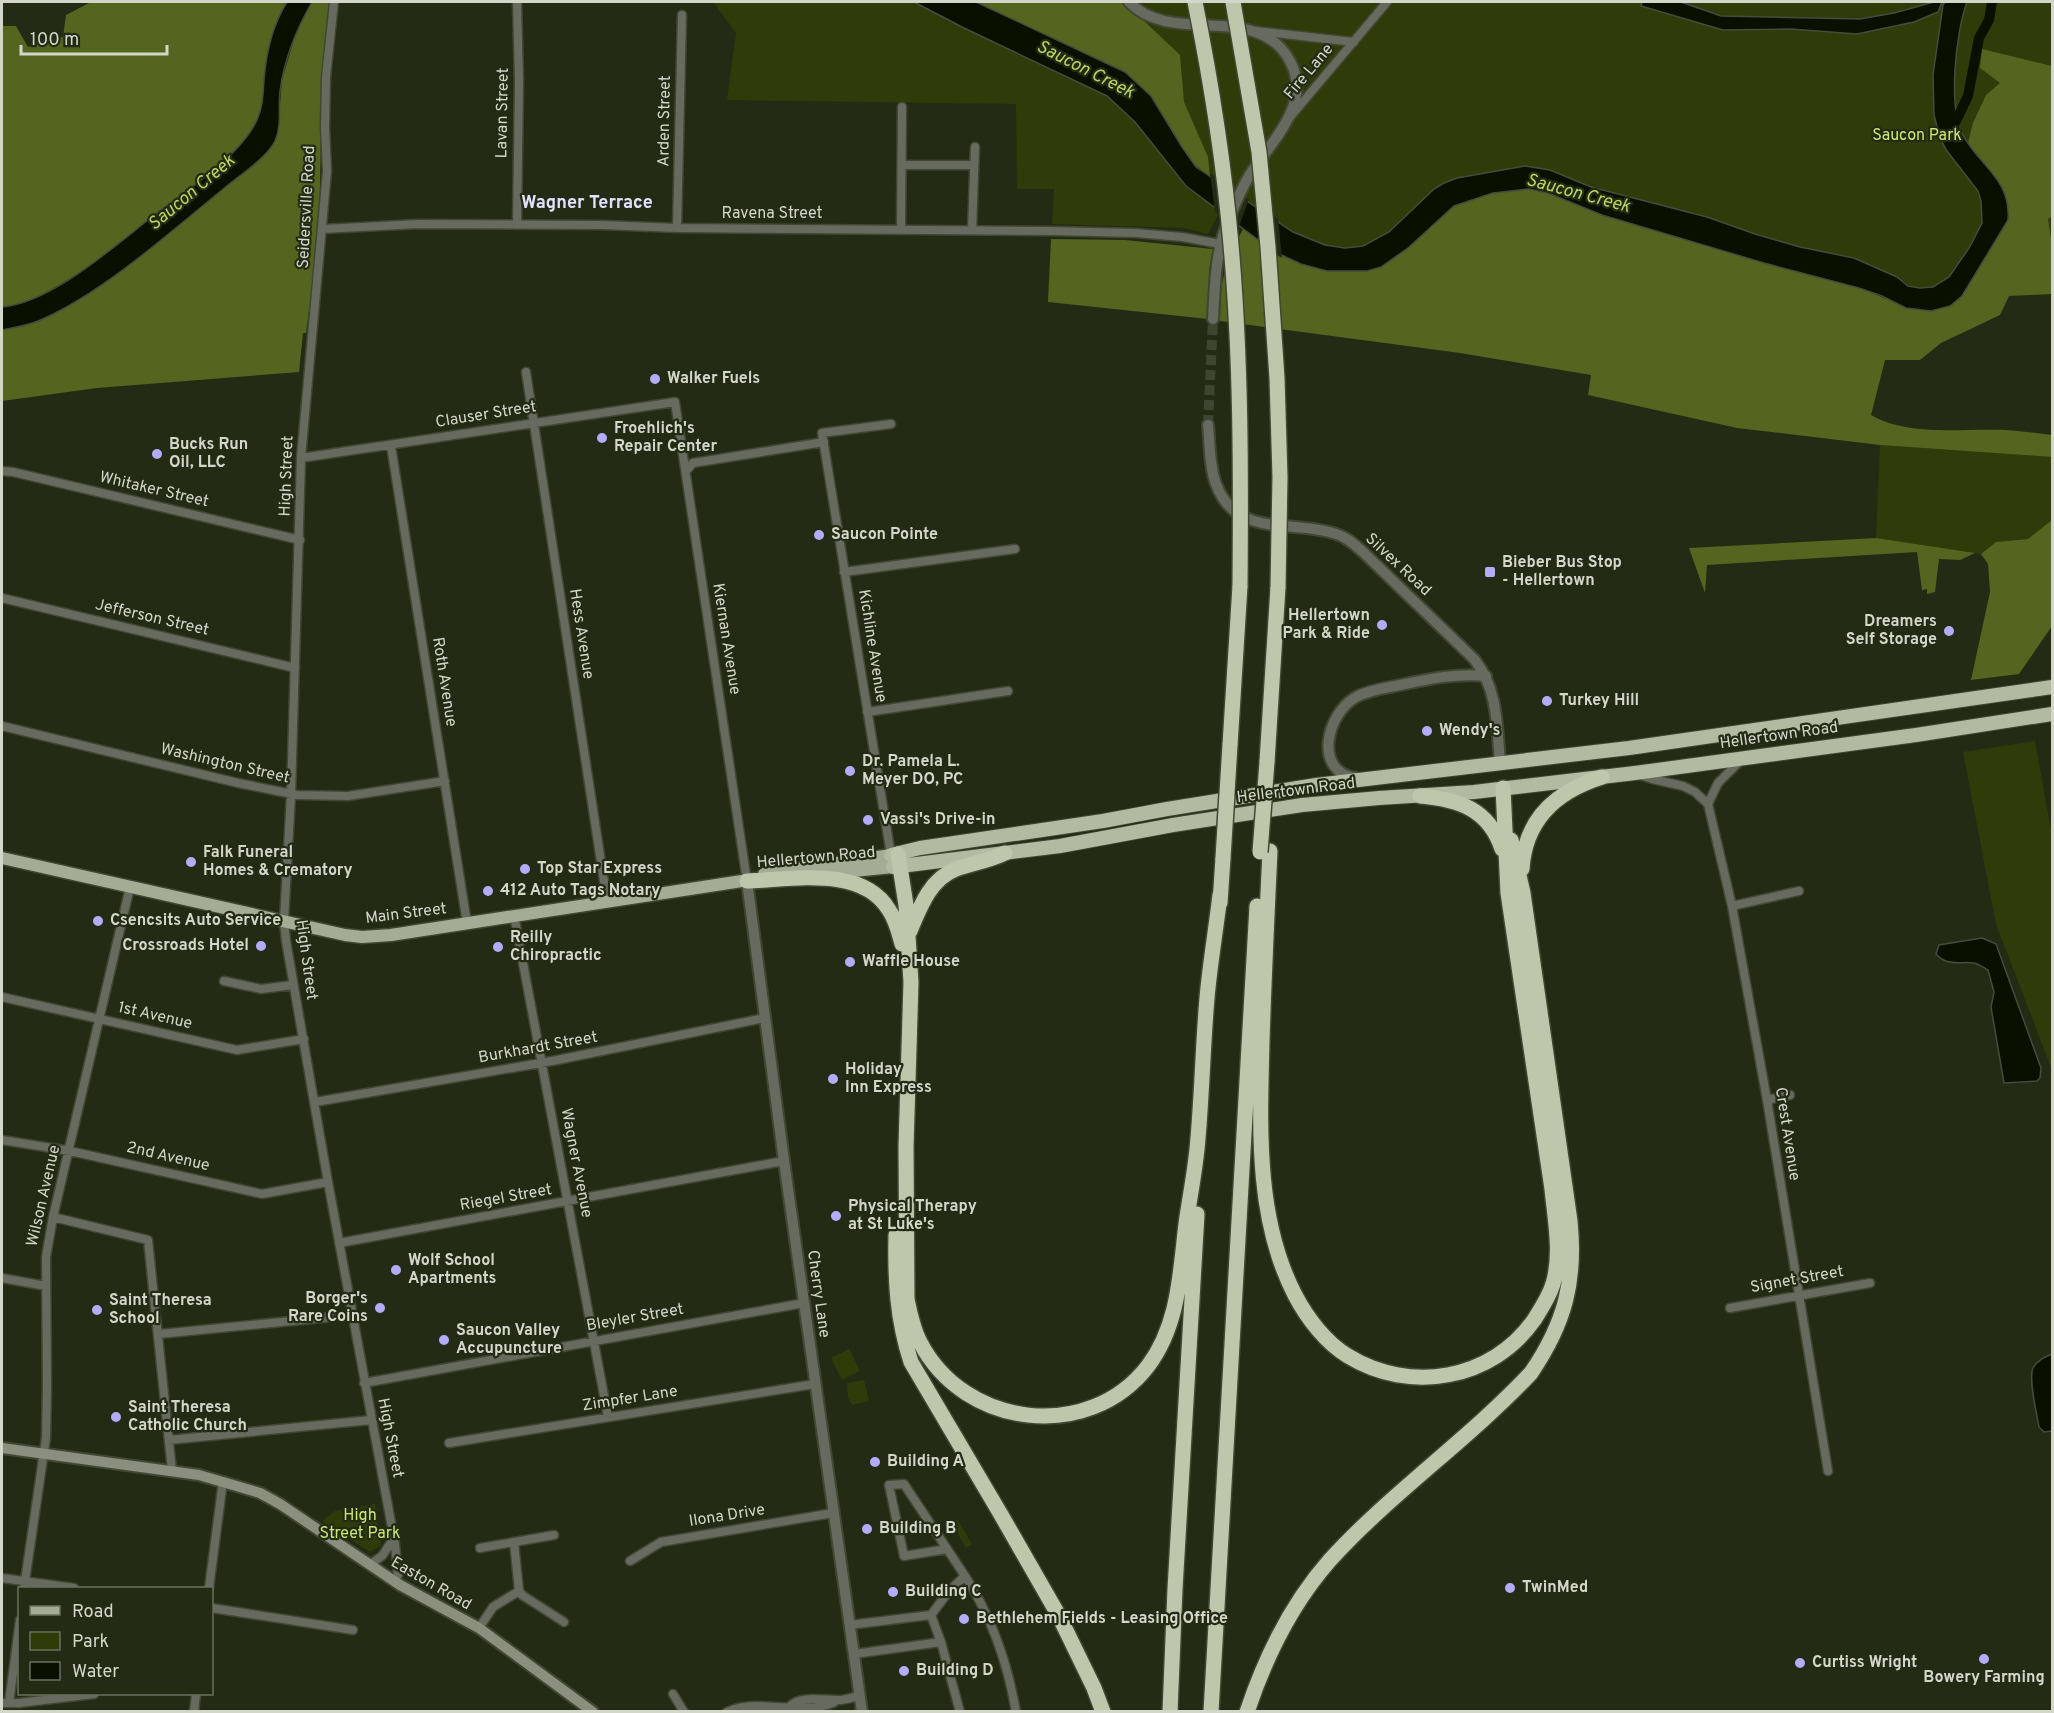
<svg xmlns="http://www.w3.org/2000/svg" width="2054" height="1713" font-family="Overpass,sans-serif">
  <style>
    .green { fill: #303b0a }
    .forest { fill: #546520 }
    .water { fill: #0a1000; stroke: #464c3d; stroke-width: 1.5 }
    .pier { fill: #242b15 }
    .lines { fill: none; stroke-linecap: round; stroke-linejoin: round }
    .canal { stroke: #0a1000; stroke-width: 10 }
    .tertiary-tunnel { stroke: #3e4530; stroke-width: 10; stroke-dasharray: 10 5; stroke-linecap: butt }
    .minor-casing { stroke: #404732; stroke-width: 11 }
    .tertiary-casing { stroke: #404732; stroke-width: 14 }
    .secondary-casing { stroke: #404732; stroke-width: 14 }
    .primary-casing { stroke: #404732; stroke-width: 15 }
    .trunk-casing { stroke: #404732; stroke-width: 16 }
    .motorway-casing { stroke: #404732; stroke-width: 18 }
    .minor { stroke: #666a5f; stroke-width: 8 }
    .tertiary { stroke: #666a5f; stroke-width: 10 }
    .secondary { stroke: #8a8f7e; stroke-width: 10 }
    .primary { stroke: #a5ac96; stroke-width: 12 }
    .trunk { stroke: #b2baa1; stroke-width: 14 }
    .motorway { stroke: #bec7ac; stroke-width: 15 }
    .motorway-bridge-casing { stroke: #404732; stroke-width: 18; stroke-linecap: butt }
    .motorway-bridge { stroke: #bec7ac; stroke-width: 15 }
    .poi-dot { fill: #b3adf9; stroke: #242b15; stroke-width: 2 }
    .labels { text-anchor: middle; dominant-baseline: central; stroke-width: 4.5; stroke-linejoin: round; paint-order: stroke }
    .street-label { font-size: 16px; fill: #d3d7ca; stroke: #242b15 }
    .park-label { font-size: 16px; fill: #cae973; stroke: #242b15 }
    .poi-label { font-size: 16px; font-weight: bold; fill: #d3d7ca; stroke: #242b15; text-anchor: start }
    .water-label { font-size: 18px; font-style: italic; fill: #b8d760; stroke: #242b15 }
    .neighbourhood-label { font-size: 18px; font-weight: bold; fill: #e1e0fe; stroke: #242b15 }
  </style>
  <rect width="100%" height="100%" fill="#242b15"/>
  <!-- green -->
  <path class="green" d="M713 2H914L964 28 1107 96 1135 122 1186 186 1203 198 1125 72 976 2H2052V285L1914 288 1897 277 1854 258 1800 247 1601 190 1525 166 1457 178 1444 183 1434 189 1389 232 1363 246 1355 248 1325 245 1307 238 1293 232 1231 191 1208 234 1183 228 1052 224 1054 189H1017L1016 104 727 100 736 33Z
    M1880 445 2052 457V520L2028 539 1996 542 1981 554 1876 538Z
    M2035 741 2052 836V1070L1996 924 1963 752Z
    M849 1349 860 1371 842 1380 831 1358Z
    M864 1380 869 1401 852 1405 848 1397 847 1383Z
    M375 1504 381 1545 370 1552 322 1521 335 1511Z
    M957 1519 972 1544 966 1548 951 1522Z"/>
  <!-- forest -->
  <path class="forest" d="M91 2H287C273 24 266 54 264 80 263 95 263 106 257 120 242 153 200 180 172 202 130 236 88 270 41 295 28 301 15 305 2 307V26H16L28 47 63 37 66 15Z
    M312 2H329L330 4 322 78 319 236 306 333H303L299 372 97 388 2 401V330L24 326 66 307 96 289 207 202 278 131 282 80 296 33Z
    M976 2H1124L1180 55 1184 102 1208 157 1210 177 1192 162 1151 96 1125 72Z
    M1982 49 2052 66V216L2048 219 2052 245V294L2009 296 2000 315 1941 343 1920 360H1885L1871 415C1909 437 1963 428 2006 430 2021 431 2037 433 2052 435V457L1880 445 1737 428 1588 395 1591 375 1460 353 1220 321 1221 287 1229 255 1243 229 1252 235 1381 267 1408 248 1454 206 1493 193 1529 189 1548 193 1602 215 1764 263 1859 288 1894 302 1950 306 1962 296 2008 220C2010 189 1986 166 1968 143L1973 123 1986 95 2000 83 1980 68Z
    M1051 239 1125 240 1213 249 1209 270 1208 319 1048 302Z
    M2052 520V626L2019 674 1971 680 1990 592 1988 564 1981 554 1996 542 2028 539Z
    M1876 538 1975 553 1960 560 1939 559 1935 592 1927 594V589L1922 590 1917 552 1707 565 1705 593 1689 548Z"/>
  <!-- water -->
  <path class="water" d="M287 2H312C297 28 284 60 280 91 278 107 282 126 275 141 266 159 237 177 222 190 169 233 106 290 45 318 32 325 16 327 2 330V307C54 302 115 245 157 213 188 190 241 155 257 120 263 106 263 95 264 80 266 54 273 24 287 2Z
    M914 2H976L1125 72 1151 96 1182 147 1196 167 1293 232 1325 245 1345 248 1363 246 1389 232 1434 189 1444 183 1457 178 1525 166 1550 170 1591 187 1707 217 1755 234 1800 247 1854 258 1897 277 1908 286 1920 288 1933 287 1949 277 1969 248 1982 223 1981 201 1978 191 1947 151 1940 138 1934 115 1933 75 1943 5 1945 2H1967C1956 31 1947 110 1964 137 1982 168 2011 180 2008 220L1962 296 1950 306 1931 311 1906 308 1882 296 1859 288 1764 263 1602 215 1548 193 1529 189 1493 193 1454 206 1408 248 1381 267 1367 271H1327L1301 264 1273 251 1186 186 1135 122 1107 96 964 28Z
    M1642 2H1681L1721 16 1860 19 1894 13 1934 2H1942L1938 12 1914 22 1857 34 1791 29 1723 30 1641 6Z
    M1982 938 1996 944 2041 1068 2040 1078 2037 1081 2004 1083 1991 1007 1994 992 1988 970C1984 968 1979 964 1974 963 1959 961 1948 967 1936 954L1939 945Z
    M2052 1354V1431L2044 1432 2039 1427C2037 1414 2028 1379 2033 1368 2037 1360 2045 1357 2052 1354Z"/>
  <!-- pier -->
  <path class="pier" d="M1210 173 1249 199 1238 229 1215 212Z
    M1255 203 1278 218 1282 258 1259 244Z"/>
  <g class="lines">
    <!-- canal -->
    <path class="canal" d="M1955 132 1954 125 1968 96 1979 38 1989 20 1992 2"/>
    <!-- tertiary-tunnel -->
    <path class="tertiary-tunnel" d="M1208 425 1213 319"/>
    <defs>
      <path id="minor" d="M334 2 326 77 325 128 327 171 301 458 291 794 284 921 286 941 328 1182 395 1544 398 1575 394 1581
        M1256 31 1354 42
        M1291 116 1387 2
        M902 165H974
        M517 225 519 81 517 2
        M677 228 682 15
        M323 229 419 224 602 225 677 228 1051 231 1136 233 1182 237 1220 244
        M901 230 902 107
        M972 230 975 147
        M526 372 607 901
        M391 446 467 923
        M301 458 675 402 747 881
        M2 471 13 472 300 540
        M686 471 693 463 824 442
        M844 572 1015 549
        M2 598 295 668
        M867 712 1008 691
        M2 726 238 783 297 795 348 796 445 781
        M1638 774 1652 779 1683 786 1695 792 1708 804 1732 906 1767 1100 1828 1471
        M1708 804 1718 783 1742 759
        M891 855 822 433 891 424
        M1732 906 1799 891
        M514 915 608 1417
        M224 981 261 989 293 985
        M2 997 237 1050 304 1039
        M1767 1100 1790 1095
        M315 1102 552 1061 765 1018
        M2 1140 70 1151 262 1194 328 1182
        M53 1217 148 1240 172 1471
        M339 1243 784 1161
        M2 1278 46 1286
        M1730 1308 1870 1283
        M159 1334 352 1315
        M364 1383 804 1303
        M169 1440 371 1420
        M449 1443 815 1384
        M480 1548 554 1535
        M630 1561 661 1542 833 1513
        M369 1565 382 1556 394 1538
        M965 1576C991 1616 1008 1665 1016 1712
        M2 1578 74 1588
        M24 1588 46 1438 47 1387 46 1257 53 1217 130 887
        M209 1588 223 1481
        M519 1591 522 1595 564 1622
        M212 1608 353 1630
        M931 1615 941 1642 960 1712
        M849 1625 931 1615 949 1591 965 1576 904 1484 889 1485 904 1556 947 1549
        M479 1628 493 1607 519 1591 514 1542
        M854 1654 941 1642
        M673 1694 684 1712
        M2 1703H19L94 1694
        M9 1703 20 1620
        M789 1707C801 1694 825 1701 841 1700 847 1699 854 1697 860 1696
        M194 1712 196 1694
        M727 1712C736 1708 746 1706 755 1706 775 1706 824 1713 837 1700"/>
      <path id="tertiary" d="M1129 2C1172 47 1260 0 1291 63 1312 105 1270 143 1249 176 1241 190 1234 206 1228 221 1215 254 1215 285 1213 319
        M1208 425C1210 444 1209 465 1216 484 1236 539 1293 519 1336 534 1347 537 1355 545 1363 552L1474 659C1498 688 1497 727 1500 763
        M1356 778C1313 772 1326 714 1356 697 1369 690 1385 688 1400 685 1429 679 1456 673 1486 676
        M747 881 784 1161 862 1712"/>
      <path id="secondary" d="M2 1448 199 1475 260 1493 280 1504 400 1585 479 1628 593 1712"/>
      <path id="primary" d="M2 858 345 935 362 937 391 935 755 879
        M764 874 891 855
        M824 874 893 867"/>
      <path id="trunk" d="M891 855 920 848 1103 821 1167 809 1316 785 1629 748 2052 687
        M893 867 1060 846 1173 825 1302 805 1379 798 1474 792 1635 773 1916 735 2052 714"/>
      <path id="motorway" d="M1230 745 1240 586
        M1267 762 1278 587
        M1420 796C1458 799 1489 809 1502 849
        M1270 851C1267 914 1264 978 1262 1041 1260 1125 1255 1218 1295 1295 1307 1318 1326 1343 1348 1356 1410 1394 1492 1380 1534 1320 1541 1309 1549 1297 1553 1284 1562 1254 1555 1220 1552 1189L1508 893 1503 788
        M898 854 906 905 911 982 906 1147 907 1299C910 1314 913 1329 920 1342 964 1428 1089 1443 1148 1366 1179 1325 1180 1273 1186 1224 1190 1195 1196 1167 1198 1138 1202 1092 1203 1045 1207 998 1210 964 1216 929 1220 895
        M1522 869C1525 819 1557 791 1602 777
        M747 881C792 880 862 865 889 910 896 920 899 933 902 944
        M1220 903 1223 858
        M910 931C920 907 930 879 956 869 972 863 989 861 1005 853
        M896 1235C895 1279 897 1319 911 1362L1000 1513 1059 1616 1094 1688 1103 1712
        M1170 1712 1175 1589 1197 1214
        M1211 1712 1257 906
        M1247 1712C1265 1658 1292 1603 1330 1560 1391 1493 1468 1440 1531 1373 1565 1323 1576 1281 1570 1221L1523 893 1511 840"/>
    </defs>
    <!-- minor casing -->
    <use href="#minor" class="minor-casing"/>
    <!-- tertiary casing -->
    <use href="#tertiary" class="tertiary-casing"/>
    <!-- secondary casing -->
    <use href="#secondary" class="secondary-casing"/>
    <!-- primary casing -->
    <use href="#primary" class="primary-casing"/>
    <!-- trunk casing -->
    <use href="#trunk" class="trunk-casing"/>
    <!-- motorway casing -->
    <use href="#motorway" class="motorway-casing"/>
    <!-- minor -->
    <use href="#minor" class="minor"/>
    <!-- tertiary -->
    <use href="#tertiary" class="tertiary"/>
    <!-- secondary -->
    <use href="#secondary" class="secondary"/>
    <!-- primary -->
    <use href="#primary" class="primary"/>
    <!-- trunk -->
    <use href="#trunk" class="trunk"/>
    <!-- motorway -->
    <use href="#motorway" class="motorway"/>
    <defs>
      <path id="motorway-bridge" d="M1195 2C1211 81 1224 163 1231 245 1241 358 1241 472 1240 586
        M1233 2 1259 152 1268 247 1277 378 1280 477 1278 587
        M1260 852 1267 762
        M1223 858 1230 745"/>
    </defs>
    <!-- motorway-bridge casing -->
    <use href="#motorway-bridge" class="motorway-bridge-casing"/>
    <!-- motorway-bridge -->
    <use href="#motorway-bridge" class="motorway-bridge"/>
  </g>
  <!-- markers -->
  <g class="poi-dot">
    <circle cx="655" cy="379" r="6"/>
    <circle cx="602" cy="438" r="6"/>
    <circle cx="157" cy="454" r="6"/>
    <circle cx="819" cy="535" r="6"/>
    <rect x="1484" y="566" width="12" height="12" rx="3"/>
    <circle cx="1382" cy="625" r="6"/>
    <circle cx="1949" cy="631" r="6"/>
    <circle cx="1547" cy="701" r="6"/>
    <circle cx="1427" cy="731" r="6"/>
    <circle cx="850" cy="771" r="6"/>
    <circle cx="868" cy="820" r="6"/>
    <circle cx="191" cy="862" r="6"/>
    <circle cx="525" cy="869" r="6"/>
    <circle cx="488" cy="891" r="6"/>
    <circle cx="98" cy="921" r="6"/>
    <circle cx="261" cy="946" r="6"/>
    <circle cx="498" cy="947" r="6"/>
    <circle cx="850" cy="962" r="6"/>
    <circle cx="833" cy="1079" r="6"/>
    <circle cx="836" cy="1216" r="6"/>
    <circle cx="396" cy="1270" r="6"/>
    <circle cx="380" cy="1308" r="6"/>
    <circle cx="97" cy="1310" r="6"/>
    <circle cx="444" cy="1340" r="6"/>
    <circle cx="116" cy="1417" r="6"/>
    <circle cx="875" cy="1462" r="6"/>
    <circle cx="867" cy="1529" r="6"/>
    <circle cx="1510" cy="1588" r="6"/>
    <circle cx="893" cy="1592" r="6"/>
    <circle cx="964" cy="1619" r="6"/>
    <circle cx="1984" cy="1659" r="6"/>
    <circle cx="1800" cy="1663" r="6"/>
    <circle cx="904" cy="1671" r="6"/>
  </g>
  <g class="labels">
    <!-- street labels -->
    <g class="street-label">
      <text transform="translate(1309 72) rotate(-50)">Fire Lane</text>
      <text transform="translate(503 113) rotate(-89)">Lavan Street</text>
      <text transform="translate(665 121) rotate(-89)">Arden Street</text>
      <text transform="translate(307 207) rotate(-87)">Seidersville Road</text>
      <text x="772" y="214">Ravena Street</text>
      <text transform="translate(486 415) rotate(-9)">Clauser Street</text>
      <text transform="translate(287 476) rotate(-88)">High Street</text>
      <text transform="translate(154 490) rotate(13)">Whitaker Street</text>
      <text transform="translate(1398 565) rotate(43)">Silvex Road</text>
      <text transform="translate(152 618) rotate(13)">Jefferson Street</text>
      <text transform="translate(581 634) rotate(81)">Hess Avenue</text>
      <text transform="translate(726 639) rotate(81)">Kiernan Avenue</text>
      <text transform="translate(872 646) rotate(81)">Kichline Avenue</text>
      <text transform="translate(444 682) rotate(81)">Roth Avenue</text>
      <text transform="translate(1779 736) rotate(-8)">Hellertown Road</text>
      <text transform="translate(225 764) rotate(13)">Washington Street</text>
      <text transform="translate(1296 791) rotate(-7)">Hellertown Road</text>
      <text transform="translate(816 858) rotate(-5)">Hellertown Road</text>
      <text transform="translate(406 914) rotate(-7)">Main Street</text>
      <text transform="translate(306 960) rotate(82)">High Street</text>
      <text transform="translate(155 1016) rotate(13)">1st Avenue</text>
      <text transform="translate(538 1048) rotate(-10)">Burkhardt Street</text>
      <text transform="translate(1787 1134) rotate(81)">Crest Avenue</text>
      <text transform="translate(168 1157) rotate(13)">2nd Avenue</text>
      <text transform="translate(576 1163) rotate(79)">Wagner Avenue</text>
      <text transform="translate(44 1196) rotate(-77)">Wilson Avenue</text>
      <text transform="translate(506 1198) rotate(-10)">Riegel Street</text>
      <text transform="translate(1797 1280) rotate(-10)">Signet Street</text>
      <text transform="translate(818 1294) rotate(82)">Cherry Lane</text>
      <text transform="translate(635 1318) rotate(-10)">Bleyler Street</text>
      <text transform="translate(630 1399) rotate(-9)">Zimpfer Lane</text>
      <text transform="translate(390 1438) rotate(79)">High Street</text>
      <text transform="translate(727 1516) rotate(-9)">Ilona Drive</text>
      <text transform="translate(431 1584) rotate(30)">Easton Road</text>
    </g>
    <!-- park labels -->
    <g class="park-label">
      <text x="1917" y="136">Saucon Park</text>
      <text x="360" y="1516">High<tspan x="360" dy="18">Street Park</tspan></text>
    </g>
    <!-- poi labels -->
    <g class="poi-label">
      <text x="667" y="379">Walker Fuels</text>
      <text x="614" y="429">Froehlich's<tspan x="614" dy="18">Repair Center</tspan></text>
      <text x="169" y="445">Bucks Run<tspan x="169" dy="18">Oil, LLC</tspan></text>
      <text x="831" y="535">Saucon Pointe</text>
      <text x="1502" y="563">Bieber Bus Stop<tspan x="1502" dy="18">- Hellertown</tspan></text>
      <text x="1370" y="616" text-anchor="end">Hellertown<tspan x="1370" dy="18">Park &amp; Ride</tspan></text>
      <text x="1937" y="622" text-anchor="end">Dreamers<tspan x="1937" dy="18">Self Storage</tspan></text>
      <text x="1559" y="701">Turkey Hill</text>
      <text x="1439" y="731">Wendy's</text>
      <text x="862" y="762">Dr. Pamela L.<tspan x="862" dy="18">Meyer DO, PC</tspan></text>
      <text x="880" y="820">Vassi's Drive-in</text>
      <text x="203" y="853">Falk Funeral<tspan x="203" dy="18">Homes &amp; Crematory</tspan></text>
      <text x="537" y="869">Top Star Express</text>
      <text x="500" y="891">412 Auto Tags Notary</text>
      <text x="110" y="921">Csencsits Auto Service</text>
      <text x="510" y="938">Reilly<tspan x="510" dy="18">Chiropractic</tspan></text>
      <text x="249" y="946" text-anchor="end">Crossroads Hotel</text>
      <text x="862" y="962">Waffle House</text>
      <text x="845" y="1070">Holiday<tspan x="845" dy="18">Inn Express</tspan></text>
      <text x="848" y="1207">Physical Therapy<tspan x="848" dy="18">at St Luke's</tspan></text>
      <text x="408" y="1261">Wolf School<tspan x="408" dy="18">Apartments</tspan></text>
      <text x="368" y="1299" text-anchor="end">Borger's<tspan x="368" dy="18">Rare Coins</tspan></text>
      <text x="109" y="1301">Saint Theresa<tspan x="109" dy="18">School</tspan></text>
      <text x="456" y="1331">Saucon Valley<tspan x="456" dy="18">Accupuncture</tspan></text>
      <text x="128" y="1408">Saint Theresa<tspan x="128" dy="18">Catholic Church</tspan></text>
      <text x="887" y="1462">Building A</text>
      <text x="879" y="1529">Building B</text>
      <text x="1522" y="1588">TwinMed</text>
      <text x="905" y="1592">Building C</text>
      <text x="976" y="1619">Bethlehem Fields - Leasing Office</text>
      <text x="1812" y="1663">Curtiss Wright</text>
      <text x="916" y="1671">Building D</text>
      <text x="1984" y="1678" text-anchor="middle">Bowery Farming</text>
    </g>
    <!-- water labels -->
    <g class="water-label">
      <text transform="translate(1085 70) rotate(27)">Saucon Creek</text>
      <text transform="translate(192 193) rotate(-40)">Saucon Creek</text>
      <text transform="translate(1578 194) rotate(15)">Saucon Creek</text>
    </g>
    <!-- neighbourhood labels -->
    <g class="neighbourhood-label">
      <text x="587" y="203">Wagner Terrace</text>
    </g>
  </g>
  <!-- border -->
  <rect width="2054" height="1713" fill="none" stroke="#d3d7ca" stroke-width="6"/>
  <!-- legend -->
  <rect x="18" y="1587" width="195" height="108" fill="#242b15" stroke="#6a705d" stroke-width="1.5"/>
  <rect x="30" y="1606" width="30" height="9" fill="#a5ac96" stroke="#6a705d" stroke-width="1.5"/>
  <text x="72" y="1617" font-size="18" fill="#d3d7ca">Road</text>
  <rect x="30" y="1632" width="30" height="18" fill="#303b0a" stroke="#6a705d" stroke-width="1.5"/>
  <text x="72" y="1647" font-size="18" fill="#d3d7ca">Park</text>
  <rect x="30" y="1662" width="30" height="18" fill="#0a1000" stroke="#6a705d" stroke-width="1.5"/>
  <text x="72" y="1677" font-size="18" fill="#d3d7ca">Water</text>
  <!-- scale -->
  <path d="M21 45v9h146v-9" fill="none" stroke="#d3d7ca" stroke-width="3"/>
  <text x="30" y="45" font-size="18" fill="#d3d7ca" stroke="#242b15" stroke-width="4.5" paint-order="stroke">100 m</text>
</svg>
